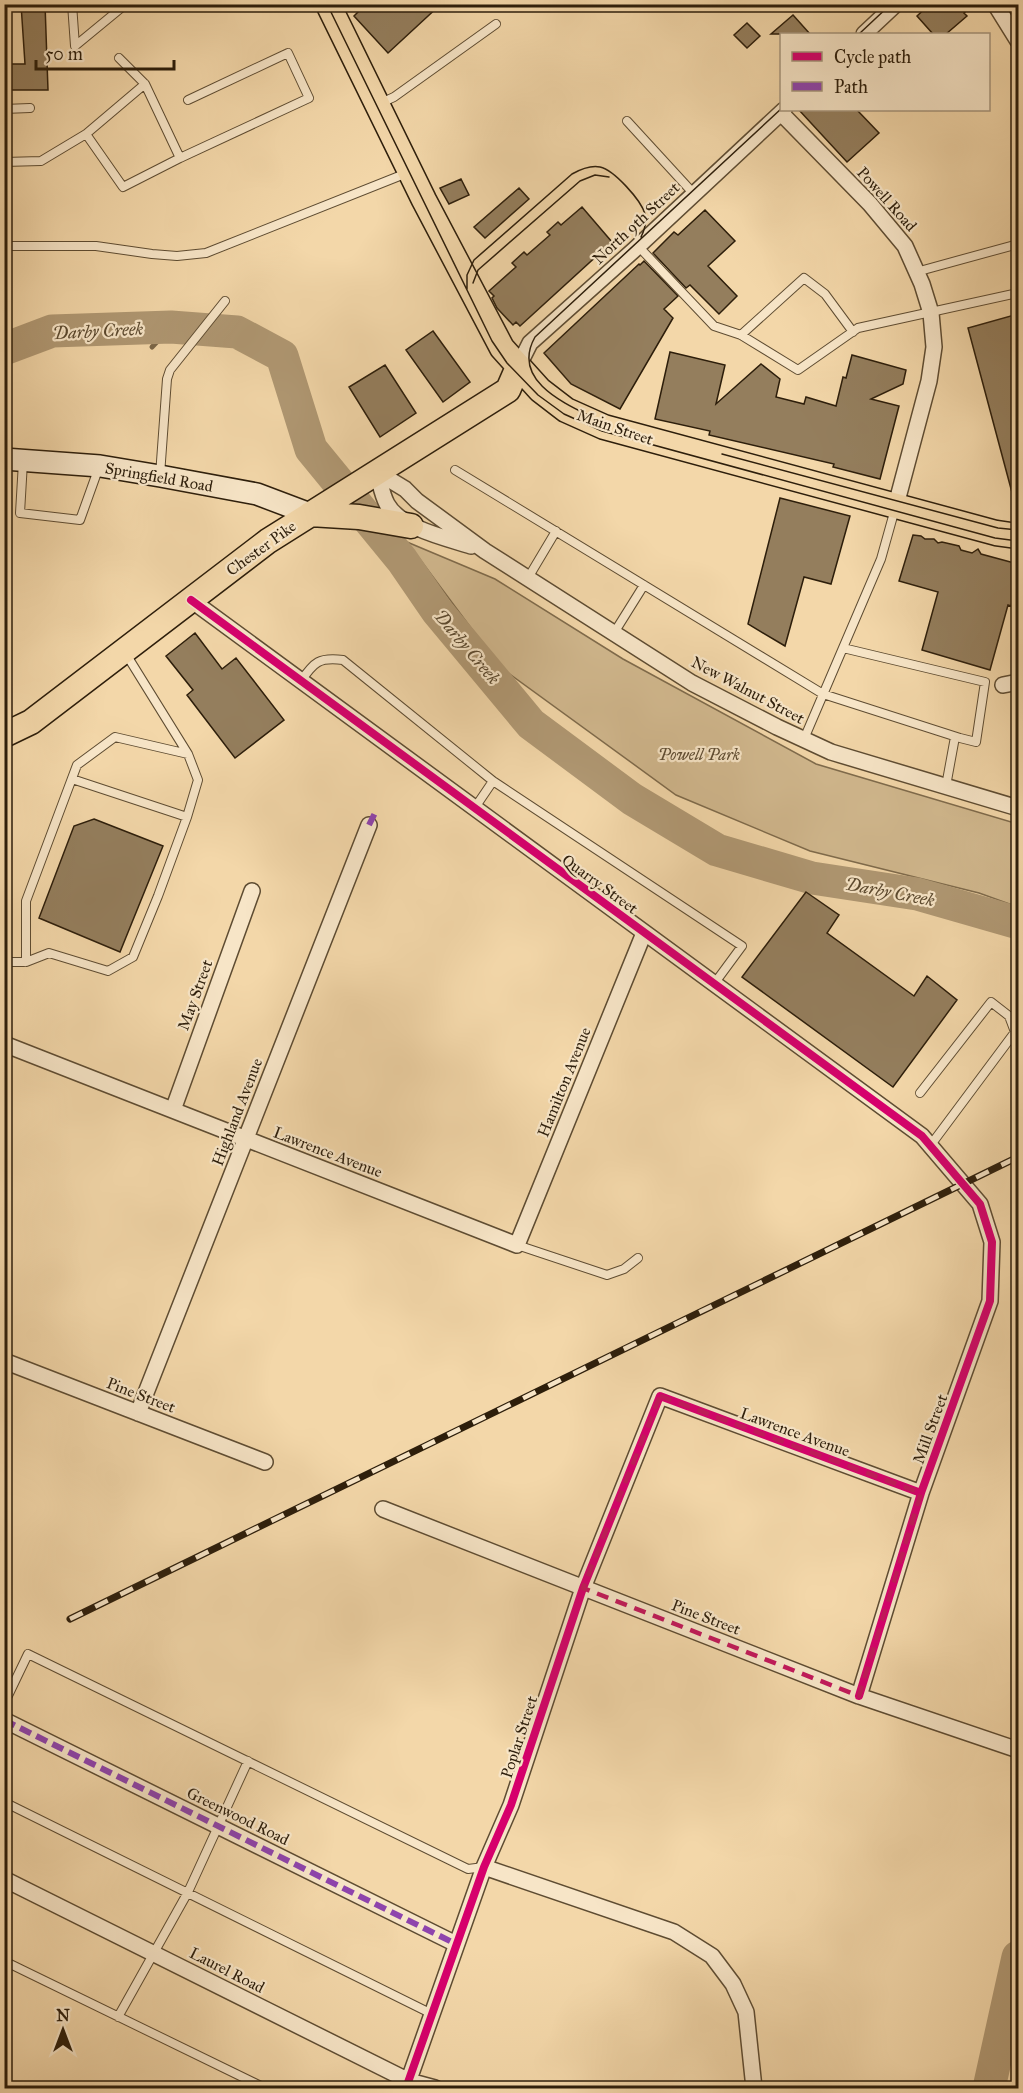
<svg xmlns="http://www.w3.org/2000/svg" width="1023" height="2093" font-family="'IM FELL Great Primer',serif">
  <style>
    .green { fill: #d1b88e; stroke: #7f6b4c; stroke-width: 1.5 }
    .lines { fill: none; stroke-linecap: round; stroke-linejoin: round }
    .stream { stroke: #7c6749; stroke-width: 5 }
    .river { stroke: #b09873; stroke-width: 33 }
    .building { fill: #947e5d; stroke: #2d1e0b; stroke-width: 1.5 }
    .lane-casing { stroke: #5e4c32; stroke-width: 10 }
    .street-casing { stroke: #5e4c32; stroke-width: 18 }
    .secondary-casing { stroke: #2d1e0b; stroke-width: 24 }
    .primary-casing { stroke: #2d1e0b; stroke-width: 27 }
    .lane { stroke: #f7e5c7; stroke-width: 8 }
    .street { stroke: #f7e5c7; stroke-width: 15 }
    .secondary { stroke: #f7e5c7; stroke-width: 21 }
    .primary { stroke: #f3d7a9; stroke-width: 24 }
    .tram { stroke: #2d1e0b; stroke-width: 1.5 }
    .rail-casing { stroke: #2d1e0b; stroke-width: 7 }
    .rail { stroke: #f7e5c7; stroke-width: 4.5; stroke-dasharray: 14; stroke-linecap: butt }
    .quiet { stroke: #8e44ad; stroke-width: 6; stroke-dasharray: 12 6; stroke-linecap: butt }
    .cycleway-casing { stroke: #f7e5c7; stroke-width: 11 }
    .cycleway { stroke: #d6006c; stroke-width: 8 }
    .marked { fill: none; stroke: #c2185b; stroke-width: 4.5; stroke-dasharray: 12 8; stroke-linejoin: round }
    .labels { text-anchor: middle; dominant-baseline: central; stroke-width: 4.5; stroke-linejoin: round; paint-order: stroke }
    .street-label { font-size: 16px; fill: #2d1e0b; stroke: #f7e5c7 }
    .park-label { font-size: 16px; font-style: italic; fill: #5e4c32; stroke: #f7e5c7 }
    .water-label { font-size: 18px; font-style: italic; fill: #5b492f; stroke: #f7e5c7 }
  </style>
  <rect width="100%" height="100%" fill="#f3d7a9"/>
  <filter id="stains"><feTurbulence type="fractalNoise" baseFrequency=".00333" numOctaves="4"/><feColorMatrix values="0 0 0 0 .2 0 0 0 0 .09 0 0 0 0 .02 0 0 0 .5 -.17"/></filter>
  <radialGradient id="worn" r=".72"><stop offset=".6" stop-color="#630" stop-opacity="0"/><stop offset="1" stop-color="#630" stop-opacity=".3"/></radialGradient>
  <!-- green -->
  <path class="green" d="M407 542 495 579 623 659 816 764 1018 824V907L979 893 810 851 676 795 500 667Z"/>
  <g class="lines">
    <!-- stream -->
    <path class="stream" d="M152 347 171 327"/>
    <!-- river -->
    <path class="river" d="M4 349 52 331 171 327 237 332 282 356 311 449 402 560 437 611 531 724 632 799 717 850 812 878 917 894 1018 923
      M989 2088 1018 1957"/>
  </g>
  <!-- building -->
  <path class="building" d="M21 4H45L48 90H4V64H25Z
    M366 4H441L388 53 354 16Z
    M930 4H974L964 13 967 16 946 34H933L917 16Z
    M793 15 810 34H771Z
    M747 23 760 36 747 48 734 35Z
    M799 110H857L879 133 847 162Z
    M461 179 469 195 449 204 440 188Z
    M519 188 529 199 485 238 474 227Z
    M582 207 612 242 520 326 516 322 513 325 497 308 492 298 494 296 489 291 516 267 512 263 524 252 527 255 550 235 547 232 558 222 561 225Z
    M705 210 735 241 708 266 737 296 719 314 690 285 686 288 653 253 674 232 678 235Z
    M644 261 678 296 664 309 673 318 620 409 571 384 544 353 639 264 640 265Z
    M1018 314V499L1014 500 968 328Z
    M433 331 470 382 443 402 406 350Z
    M670 352 725 365 716 404 761 364 780 379 776 397 804 404 806 397 836 406 843 377 846 378 852 355 906 370 903 384 871 399 899 406 880 479 833 467 834 464 709 435 710 431 655 419Z
    M385 365 416 413 380 437 349 387Z
    M780 498 850 516 831 584 804 577 785 646 748 624Z
    M913 535 921 536 925 539H934L938 543 942 542 959 546 961 550 972 553 978 549 981 554 1018 564V579L1011 606 1008 605 990 670 922 650 938 592 899 581Z
    M195 633 222 669 236 658 284 720 235 758 187 695 193 690 166 656Z
    M94 819 163 846 120 952 39 918 74 826Z
    M806 892 839 915 827 933 914 996 927 976 957 1000 893 1087 742 977Z"/>
  <g class="lines">
    <defs>
      <path id="lane" d="M72 4 75 46 126 4
        M145 84 180 158
        M381 103 394 97 496 24
        M4 109 30 108
        M627 121 694 194
        M86 134 123 187 180 158 309 98 288 53 188 100
        M4 162 41 161 86 134 145 84 119 58
        M4 246H96L152 254 177 256 206 253 407 173
        M638 246 714 326 741 335 798 370 858 328 1018 293
        M916 272 1018 244
        M741 335 804 278 825 294 853 332
        M23 462 20 513 80 520 99 467
        M455 470 823 694 960 738 976 742 985 682 843 648
        M160 475 167 379 170 370 225 301
        M528 578 556 531
        M614 633 644 585
        M301 681C314 662 319 657 343 660L493 781 742 946 714 984
        M804 739 881 559 895 509
        M72 779 187 817
        M946 786 955 737
        M474 809 493 781
        M4 962H26V901L77 765 115 737 188 754 126 654
        M26 962 49 953 108 971 133 957 158 896 187 817 198 780 188 754
        M920 1093 991 1002 1009 1016 1015 1032 930 1146
        M517 1245 607 1275 624 1269 638 1258
        M4 1704 28 1654 468 1869 484 1867
        M4 1802 432 2014
        M4 1961 265 2088
        M118 2017 188 1892 248 1761"/>
      <path id="street" d="M995 4 1018 41
        M864 34 896 4
        M781 113 870 204 905 246 922 284 931 313 934 347 929 381 896 505
        M518 367 530 343 634 250 784 110
        M377 472 405 489 417 501 485 551 692 683 777 727 831 752 1018 808
        M377 472C380 482 382 495 387 504 400 528 446 538 471 546
        M191 600 922 1136 980 1204 992 1242 990 1301 921 1493 859 1696
        M1003 685 1018 682
        M4 1044 517 1245 644 933
        M173 1110 252 891
        M4 1361 265 1462
        M138 1413 369 825
        M383 1509 859 1696 1018 1750
        M4 1720 456 1944
        M484 1867 674 1932 712 1956 733 1984 746 2012 754 2088
        M4 1879 409 2081 435 2088
        M406 2088 484 1867 511 1805 583 1588 660 1396 921 1493"/>
      <path id="secondary" d="M4 459 100 466 160 476 257 494 310 514"/>
      <path id="primary" d="M328 4 424 200 502 348 540 390 566 410 604 427 996 533 1018 536
        M310 514 359 517 411 526
        M4 735 31 722 268 541 508 390 518 367"/>
    </defs>
    <!-- lane casing -->
    <use href="#lane" class="lane-casing"/>
    <!-- street casing -->
    <use href="#street" class="street-casing"/>
    <!-- secondary casing -->
    <use href="#secondary" class="secondary-casing"/>
    <!-- primary casing -->
    <use href="#primary" class="primary-casing"/>
    <!-- lane -->
    <use href="#lane" class="lane"/>
    <!-- street -->
    <use href="#street" class="street"/>
    <!-- secondary -->
    <use href="#secondary" class="secondary"/>
    <!-- primary -->
    <use href="#primary" class="primary"/>
    <!-- tram -->
    <path class="tram" d="M327 4 492 341 507 363 538 395 564 414 602 431 995 538 1018 541
      M859 34 891 4
      M473 283 478 270 580 181 595 175 609 177
      M467 289V275L474 260 572 174C581 169 590 165 600 167 614 170 641 200 645 214 647 222 645 229 641 237
      M590 416C559 401 512 378 535 337L782 108
      M722 454 998 528 1018 530"/>
    <defs>
      <path id="rail" d="M70 1619 1018 1157"/>
    </defs>
    <!-- rail casing -->
    <use href="#rail" class="rail-casing"/>
    <!-- rail -->
    <use href="#rail" class="rail"/>
    <!-- quiet -->
    <path class="quiet" d="M369 825 377 809
      M4 1720 456 1944"/>
    <defs>
      <path id="cycleway" d="M191 600 922 1136 980 1204 992 1242 990 1301 921 1493 859 1696
        M406 2088 484 1867 511 1805 583 1588 660 1396 921 1493"/>
    </defs>
    <!-- cycleway casing -->
    <use href="#cycleway" class="cycleway-casing"/>
    <!-- cycleway -->
    <use href="#cycleway" class="cycleway"/>
  </g>
  <!-- marked area -->
  <path class="marked" d="M660 1396 921 1493 859 1696 583 1588Z"/>
  <g class="labels">
    <!-- street labels -->
    <g class="street-label">
      <text transform="translate(887 199) rotate(48)">Powell Road</text>
      <text transform="translate(636 223) rotate(-43)">North 9th Street</text>
      <text transform="translate(615 427) rotate(19)">Main Street</text>
      <text transform="translate(159 477) rotate(10)">Springfield Road</text>
      <text transform="translate(261 548) rotate(-36)">Chester Pike</text>
      <text transform="translate(748 690) rotate(28)">New Walnut Street</text>
      <text transform="translate(600 884) rotate(36)">Quarry Street</text>
      <text transform="translate(195 995) rotate(-70)">May Street</text>
      <text transform="translate(564 1082) rotate(-68)">Hamilton Avenue</text>
      <text transform="translate(237 1112) rotate(-69)">Highland Avenue</text>
      <text transform="translate(328 1152) rotate(21)">Lawrence Avenue</text>
      <text transform="translate(141 1395) rotate(21)">Pine Street</text>
      <text transform="translate(930 1429) rotate(-70)">Mill Street</text>
      <text transform="translate(795 1432) rotate(20)">Lawrence Avenue</text>
      <text transform="translate(706 1617) rotate(21)">Pine Street</text>
      <text transform="translate(519 1737) rotate(-72)">Poplar Street</text>
      <text transform="translate(238 1816) rotate(26)">Greenwood Road</text>
      <text transform="translate(227 1970) rotate(27)">Laurel Road</text>
    </g>
    <!-- park labels -->
    <g class="park-label">
      <text x="699" y="754">Powell Park</text>
    </g>
    <!-- water labels -->
    <g class="water-label">
      <text transform="translate(98 331) rotate(-3)">Darby Creek</text>
      <text transform="translate(467 647) rotate(50)">Darby Creek</text>
      <text transform="translate(890 892) rotate(11)">Darby Creek</text>
    </g>
  </g>
  <!-- margin -->
  <rect width="1023" height="2093" fill="none" stroke="#f3d7a9" stroke-width="24"/>
  <rect x="6" y="6" width="1011" height="2081" fill="none" stroke="#2d1e0b" stroke-width="3"/>
  <rect x="12" y="12" width="999" height="2069" fill="none" stroke="#2d1e0b" stroke-width="1.5"/>
  <!-- legend -->
  <rect x="780" y="33" width="210" height="78" fill="#f7e5c7" stroke="#a6957c" stroke-width="1.5"/>
  <rect x="792" y="52" width="30" height="9" fill="#d6006c" stroke="#a6957c" stroke-width="1.5"/>
  <text x="834" y="63" font-size="18" fill="#2d1e0b">Cycle path</text>
  <rect x="792" y="82" width="30" height="9" fill="#8e44ad" stroke="#a6957c" stroke-width="1.5"/>
  <text x="834" y="93" font-size="18" fill="#2d1e0b">Path</text>
  <!-- north arrow -->
  <g transform="translate(63 2030)" stroke="#f7e5c7" stroke-width="4.5" paint-order="stroke">
  <path d="M0-4.5L10 22L0 15L-10 22Z" fill="#2d1e0b"/>
  <text y="-9" font-size="16" font-weight="bold" text-anchor="middle" fill="#2d1e0b">N</text>
  </g>
  <!-- scale -->
  <path d="M36 60v9h138v-9" fill="none" stroke="#2d1e0b" stroke-width="3"/>
  <text x="45" y="60" font-size="18" fill="#2d1e0b" stroke="#f7e5c7" stroke-width="4.5" paint-order="stroke">50 m</text>
  <rect width="100%" height="100%" filter="url(#stains)"/>
  <rect width="100%" height="100%" fill="url(#worn)"/>
</svg>
